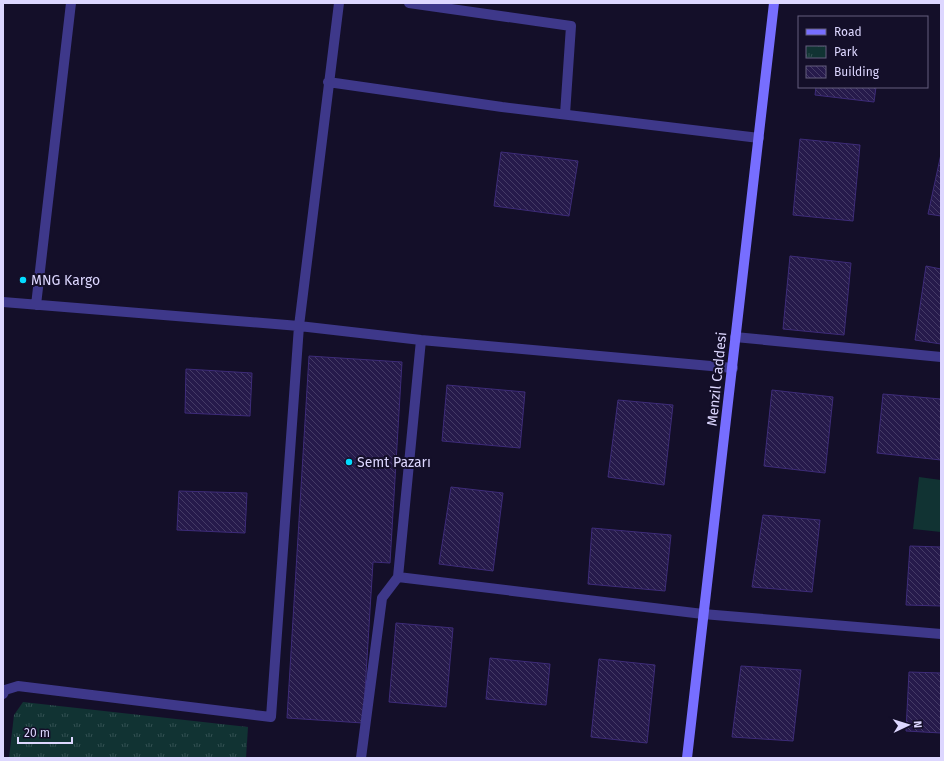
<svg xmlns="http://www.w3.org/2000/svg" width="944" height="761" font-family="'Fira Sans',sans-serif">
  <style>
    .grass { fill: #133 }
    .park { fill: url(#park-tufts) }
    .building { fill: url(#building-back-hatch); stroke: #3d2b78 }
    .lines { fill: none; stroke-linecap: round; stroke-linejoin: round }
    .street { stroke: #3e388a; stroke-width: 10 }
    .secondary { stroke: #776eff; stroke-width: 10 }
    .poi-dot { fill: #03dcff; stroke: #140f29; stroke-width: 1.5 }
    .labels { text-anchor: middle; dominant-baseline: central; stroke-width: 4; stroke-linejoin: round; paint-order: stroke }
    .poi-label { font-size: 14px; fill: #ddd7ff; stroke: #140f29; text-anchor: start }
    .street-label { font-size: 14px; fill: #ddd7ff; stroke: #140f29 }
  </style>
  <defs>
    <pattern id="park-tufts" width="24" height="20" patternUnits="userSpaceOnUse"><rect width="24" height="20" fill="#133"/><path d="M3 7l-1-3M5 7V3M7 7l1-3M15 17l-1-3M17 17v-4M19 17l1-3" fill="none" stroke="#335052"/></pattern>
    <pattern id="building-back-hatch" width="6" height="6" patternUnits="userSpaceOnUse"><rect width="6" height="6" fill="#261a4b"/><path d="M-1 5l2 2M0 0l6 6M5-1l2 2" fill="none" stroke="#453b66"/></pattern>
  </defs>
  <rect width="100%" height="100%" fill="#140f29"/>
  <!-- grass -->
  <path class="grass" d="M919 477 941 480V532L913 529Z"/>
  <!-- park -->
  <path class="park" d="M23 702 248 727 246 758H9L14 715Z"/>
  <!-- building -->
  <path class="building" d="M816 87H876L874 102 815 95Z
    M800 139 860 145 853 221 793 215Z
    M501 152 578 161 569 216 494 206Z
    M941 154V216L928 214Z
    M790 256 851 263 844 335 783 329Z
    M926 266 941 269V344L915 340Z
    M309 356 402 362 390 563 373 562 363 723 287 718Z
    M186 369 252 373 250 416 185 413Z
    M447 385 525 392 520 448 442 441Z
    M772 390 833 397 825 473 764 466Z
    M883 394 941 399V460L877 453Z
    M618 400 673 405 664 485 608 477Z
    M451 487 503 493 493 571 439 564Z
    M179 491 247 493 245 533 177 530Z
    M763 515 820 520 812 592 752 587Z
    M592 528 671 535 665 591 588 584Z
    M910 546 941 547V606L906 605Z
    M396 623 453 628 446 707 389 702Z
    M490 658 550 664 546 705 486 699Z
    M599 659 655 665 647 743 591 737Z
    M741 666 801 670 793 741 732 737Z
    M909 672 941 673V733L906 731Z"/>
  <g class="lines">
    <!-- street -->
    <path class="street" d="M409 3 571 26 565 114
      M328 82 502 107 759 138
      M3 302 299 326 421 340 733 368
      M36 305 71 3
      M735 337 941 357
      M421 340 398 577 703 614 941 634
      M3 694 5 690 18 686 271 717 299 326 339 3
      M361 758 382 598 398 577"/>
    <!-- secondary -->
    <path class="secondary" d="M687 758 774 3"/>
  </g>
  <!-- markers -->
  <g class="poi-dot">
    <circle cx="23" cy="280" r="4"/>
    <circle cx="349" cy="462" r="4"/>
  </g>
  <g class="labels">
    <!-- poi labels -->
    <g class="poi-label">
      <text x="31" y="280">MNG Kargo</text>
      <text x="357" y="462">Semt Pazarı</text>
    </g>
    <!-- street labels -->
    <g class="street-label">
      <text transform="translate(717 379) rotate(-84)">Menzil Caddesi</text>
    </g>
  </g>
  <!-- border -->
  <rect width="944" height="761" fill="none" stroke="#ddd7ff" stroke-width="8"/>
  <!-- legend -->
  <rect x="798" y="16" width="130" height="72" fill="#140f29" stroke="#645f7f"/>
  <rect x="806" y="29" width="20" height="6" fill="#776eff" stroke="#645f7f"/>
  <text x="834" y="36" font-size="12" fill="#ddd7ff">Road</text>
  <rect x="806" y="46" width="20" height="12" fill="url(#park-tufts)" stroke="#645f7f"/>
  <text x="834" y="56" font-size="12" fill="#ddd7ff">Park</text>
  <rect x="806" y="66" width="20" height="12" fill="url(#building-back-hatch)" stroke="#645f7f"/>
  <text x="834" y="76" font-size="12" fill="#ddd7ff">Building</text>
  <!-- north arrow -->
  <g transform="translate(908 725) rotate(86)" stroke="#140f29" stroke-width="3" paint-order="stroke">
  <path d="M0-3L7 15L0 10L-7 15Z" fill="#ddd7ff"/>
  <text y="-6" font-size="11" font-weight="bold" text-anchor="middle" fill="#ddd7ff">N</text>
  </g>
  <!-- scale -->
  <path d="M18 737v6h54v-6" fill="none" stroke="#ddd7ff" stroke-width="2"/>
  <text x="24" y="737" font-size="12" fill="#ddd7ff" stroke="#140f29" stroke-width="3" paint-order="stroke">20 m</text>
</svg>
